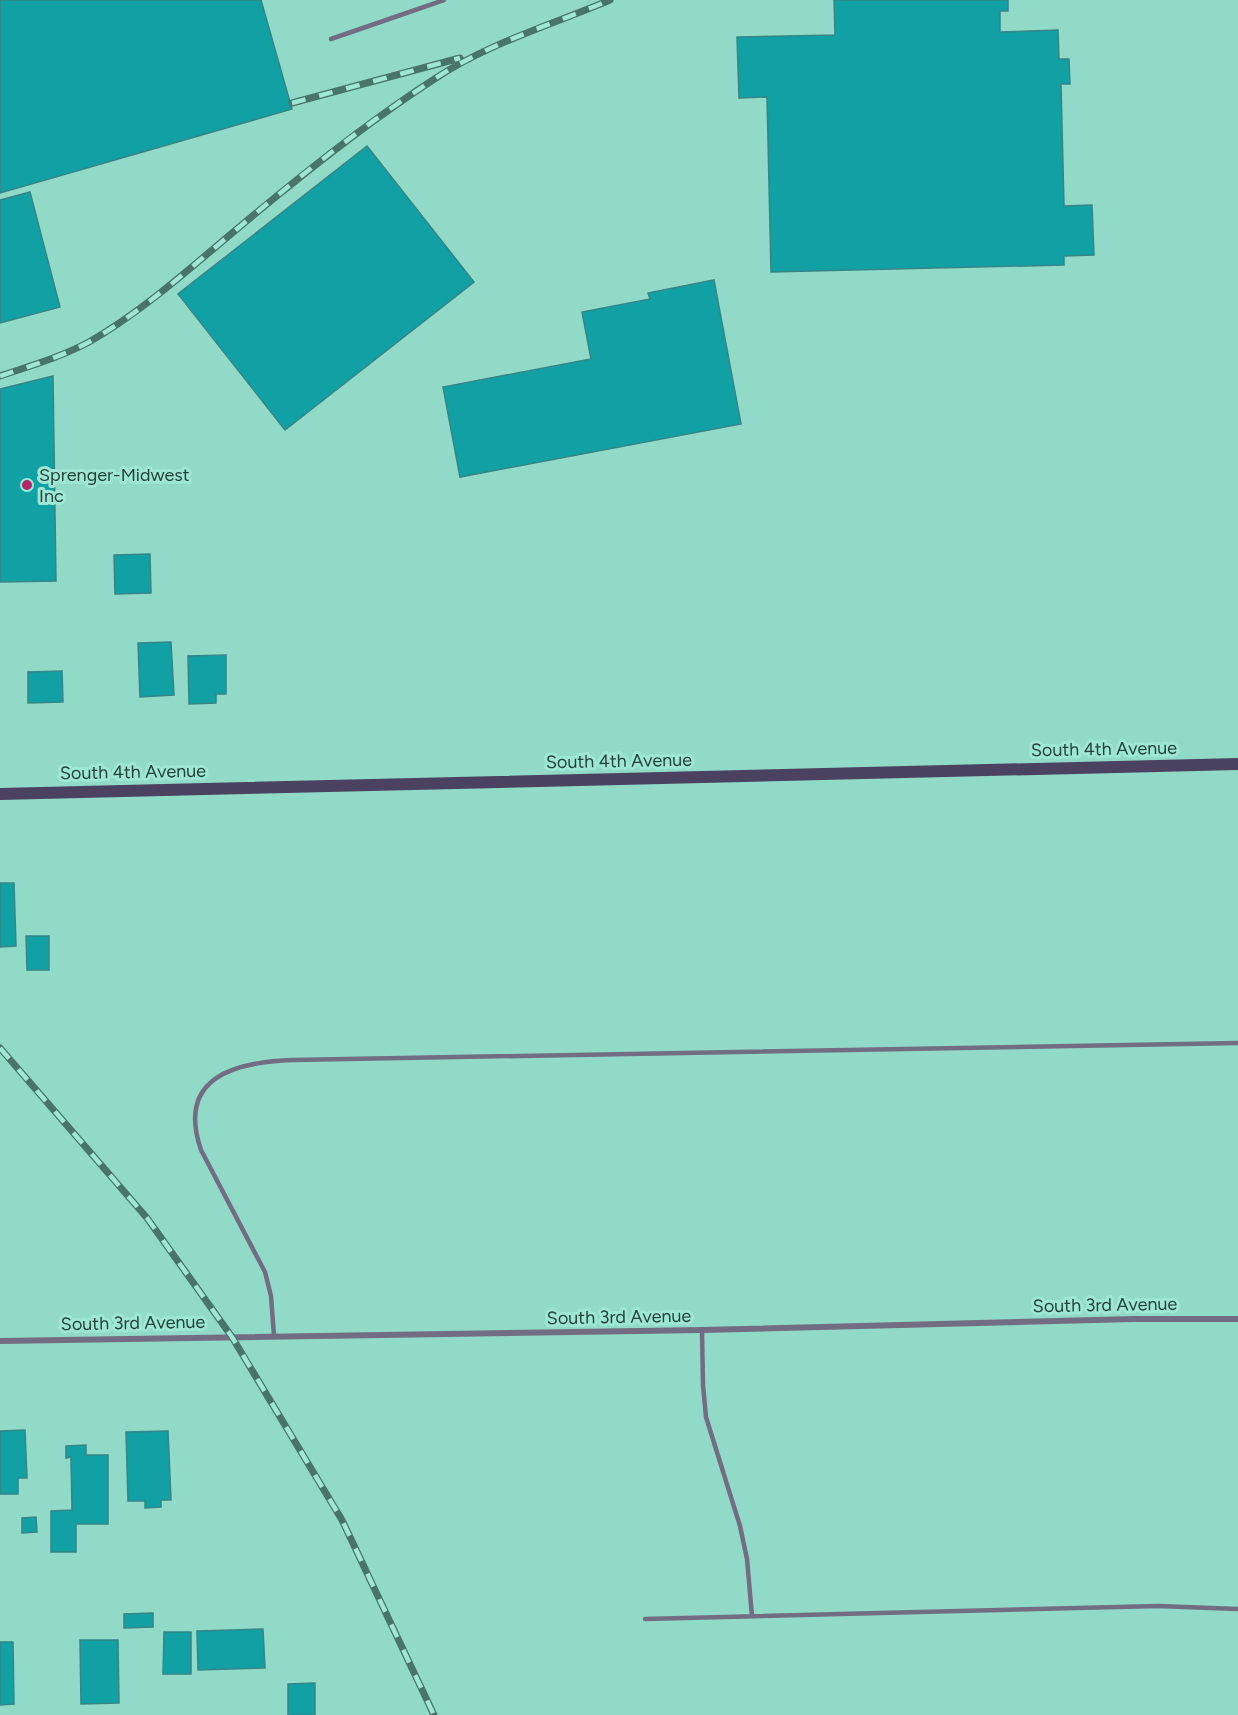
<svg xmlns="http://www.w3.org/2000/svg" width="1238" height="1715" font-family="Figtree,sans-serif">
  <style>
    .building { fill: #11a1a4; stroke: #368587; stroke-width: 1.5 }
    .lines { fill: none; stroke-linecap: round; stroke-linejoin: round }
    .lane { stroke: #736d83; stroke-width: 4.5 }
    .street { stroke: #736d83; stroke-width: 6 }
    .secondary { stroke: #4b4261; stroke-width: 12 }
    .rail-casing { stroke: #487469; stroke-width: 7 }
    .rail { stroke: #9ee7d5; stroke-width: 4.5; stroke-dasharray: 14; stroke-linecap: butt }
    .poi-dot { fill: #b02768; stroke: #9ee7d5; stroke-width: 2 }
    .labels { text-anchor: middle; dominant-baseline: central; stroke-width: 6; stroke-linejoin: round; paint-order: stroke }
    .poi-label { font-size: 18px; fill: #24423b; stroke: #9ee7d5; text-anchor: start }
    .street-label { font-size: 18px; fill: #24423b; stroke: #9ee7d5 }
  </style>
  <rect width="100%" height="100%" fill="#91dac8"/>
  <!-- building -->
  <path class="building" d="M0 0H261L292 109 0 193Z
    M834 0H1008V11H1000V32L1058 30 1059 59H1069L1070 84H1061L1064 206 1092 205 1094 255 1064 256V265L771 272 767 97 739 98 737 37 835 35Z
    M367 146 474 282 285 430 178 294Z
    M30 192 60 307 0 323V200Z
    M714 280 741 424 460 477 443 387 591 359 582 312 650 299 648 293Z
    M53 376 56 581 0 582V389Z
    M150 554 151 593 115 594 114 555Z
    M171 642 174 695 140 697 138 643Z
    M226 655V694H216V703L189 704 188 656Z
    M62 671 63 702 28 703V672Z
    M0 883H14L16 946 0 947Z
    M26 936H49V970H27Z
    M25 1430 27 1478H18V1494H0V1431Z
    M168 1431 171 1500H161V1507L145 1508V1501H128L126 1432Z
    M86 1445V1455H108V1524H76V1552H51V1511L72 1510 71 1457 66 1458V1446Z
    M36 1517 37 1532 22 1533V1518Z
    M153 1613V1627L124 1628V1614Z
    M263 1629 265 1668 198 1670 197 1631Z
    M164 1632H191V1674H163Z
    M80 1640H118L119 1703 81 1704Z
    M0 1642H13L14 1704 0 1705Z
    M315 1683V1715H288V1684Z"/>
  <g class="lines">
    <!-- lane -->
    <path class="lane" d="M331 39 444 0
      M702 1330 703 1385 706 1417 740 1526 747 1559 752 1616
      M274 1336 271 1296 265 1272 201 1150C176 1077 235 1062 293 1060L1238 1043
      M645 1619 1158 1606 1238 1609"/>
    <!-- street -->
    <path class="street" d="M0 1341 702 1330 1134 1319H1238"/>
    <!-- secondary -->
    <path class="secondary" d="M0 794 1238 764"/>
    <defs>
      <path id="rail" d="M292 103 460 58
        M0 376C30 366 61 357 89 342 143 311 189 269 237 229 300 176 366 123 436 78 489 43 551 25 610 0
        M0 1048 147 1218 232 1337 342 1520 434 1715"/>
    </defs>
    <!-- rail casing -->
    <use href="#rail" class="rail-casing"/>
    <!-- rail -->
    <use href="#rail" class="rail"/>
  </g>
  <!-- markers -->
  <circle class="poi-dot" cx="27" cy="485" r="6"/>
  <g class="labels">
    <!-- poi labels -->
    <g class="poi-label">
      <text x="39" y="475">Sprenger-Midwest<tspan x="39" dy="21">Inc</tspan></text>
    </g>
    <!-- street labels -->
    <g class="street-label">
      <text transform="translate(1104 749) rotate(-1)">South 4th Avenue</text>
      <text transform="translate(619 761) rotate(-1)">South 4th Avenue</text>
      <text transform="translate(133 772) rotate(-1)">South 4th Avenue</text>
      <text transform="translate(1105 1305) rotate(-1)">South 3rd Avenue</text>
      <text transform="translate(619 1317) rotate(-1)">South 3rd Avenue</text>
      <text transform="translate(133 1323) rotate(-1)">South 3rd Avenue</text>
    </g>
  </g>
</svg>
